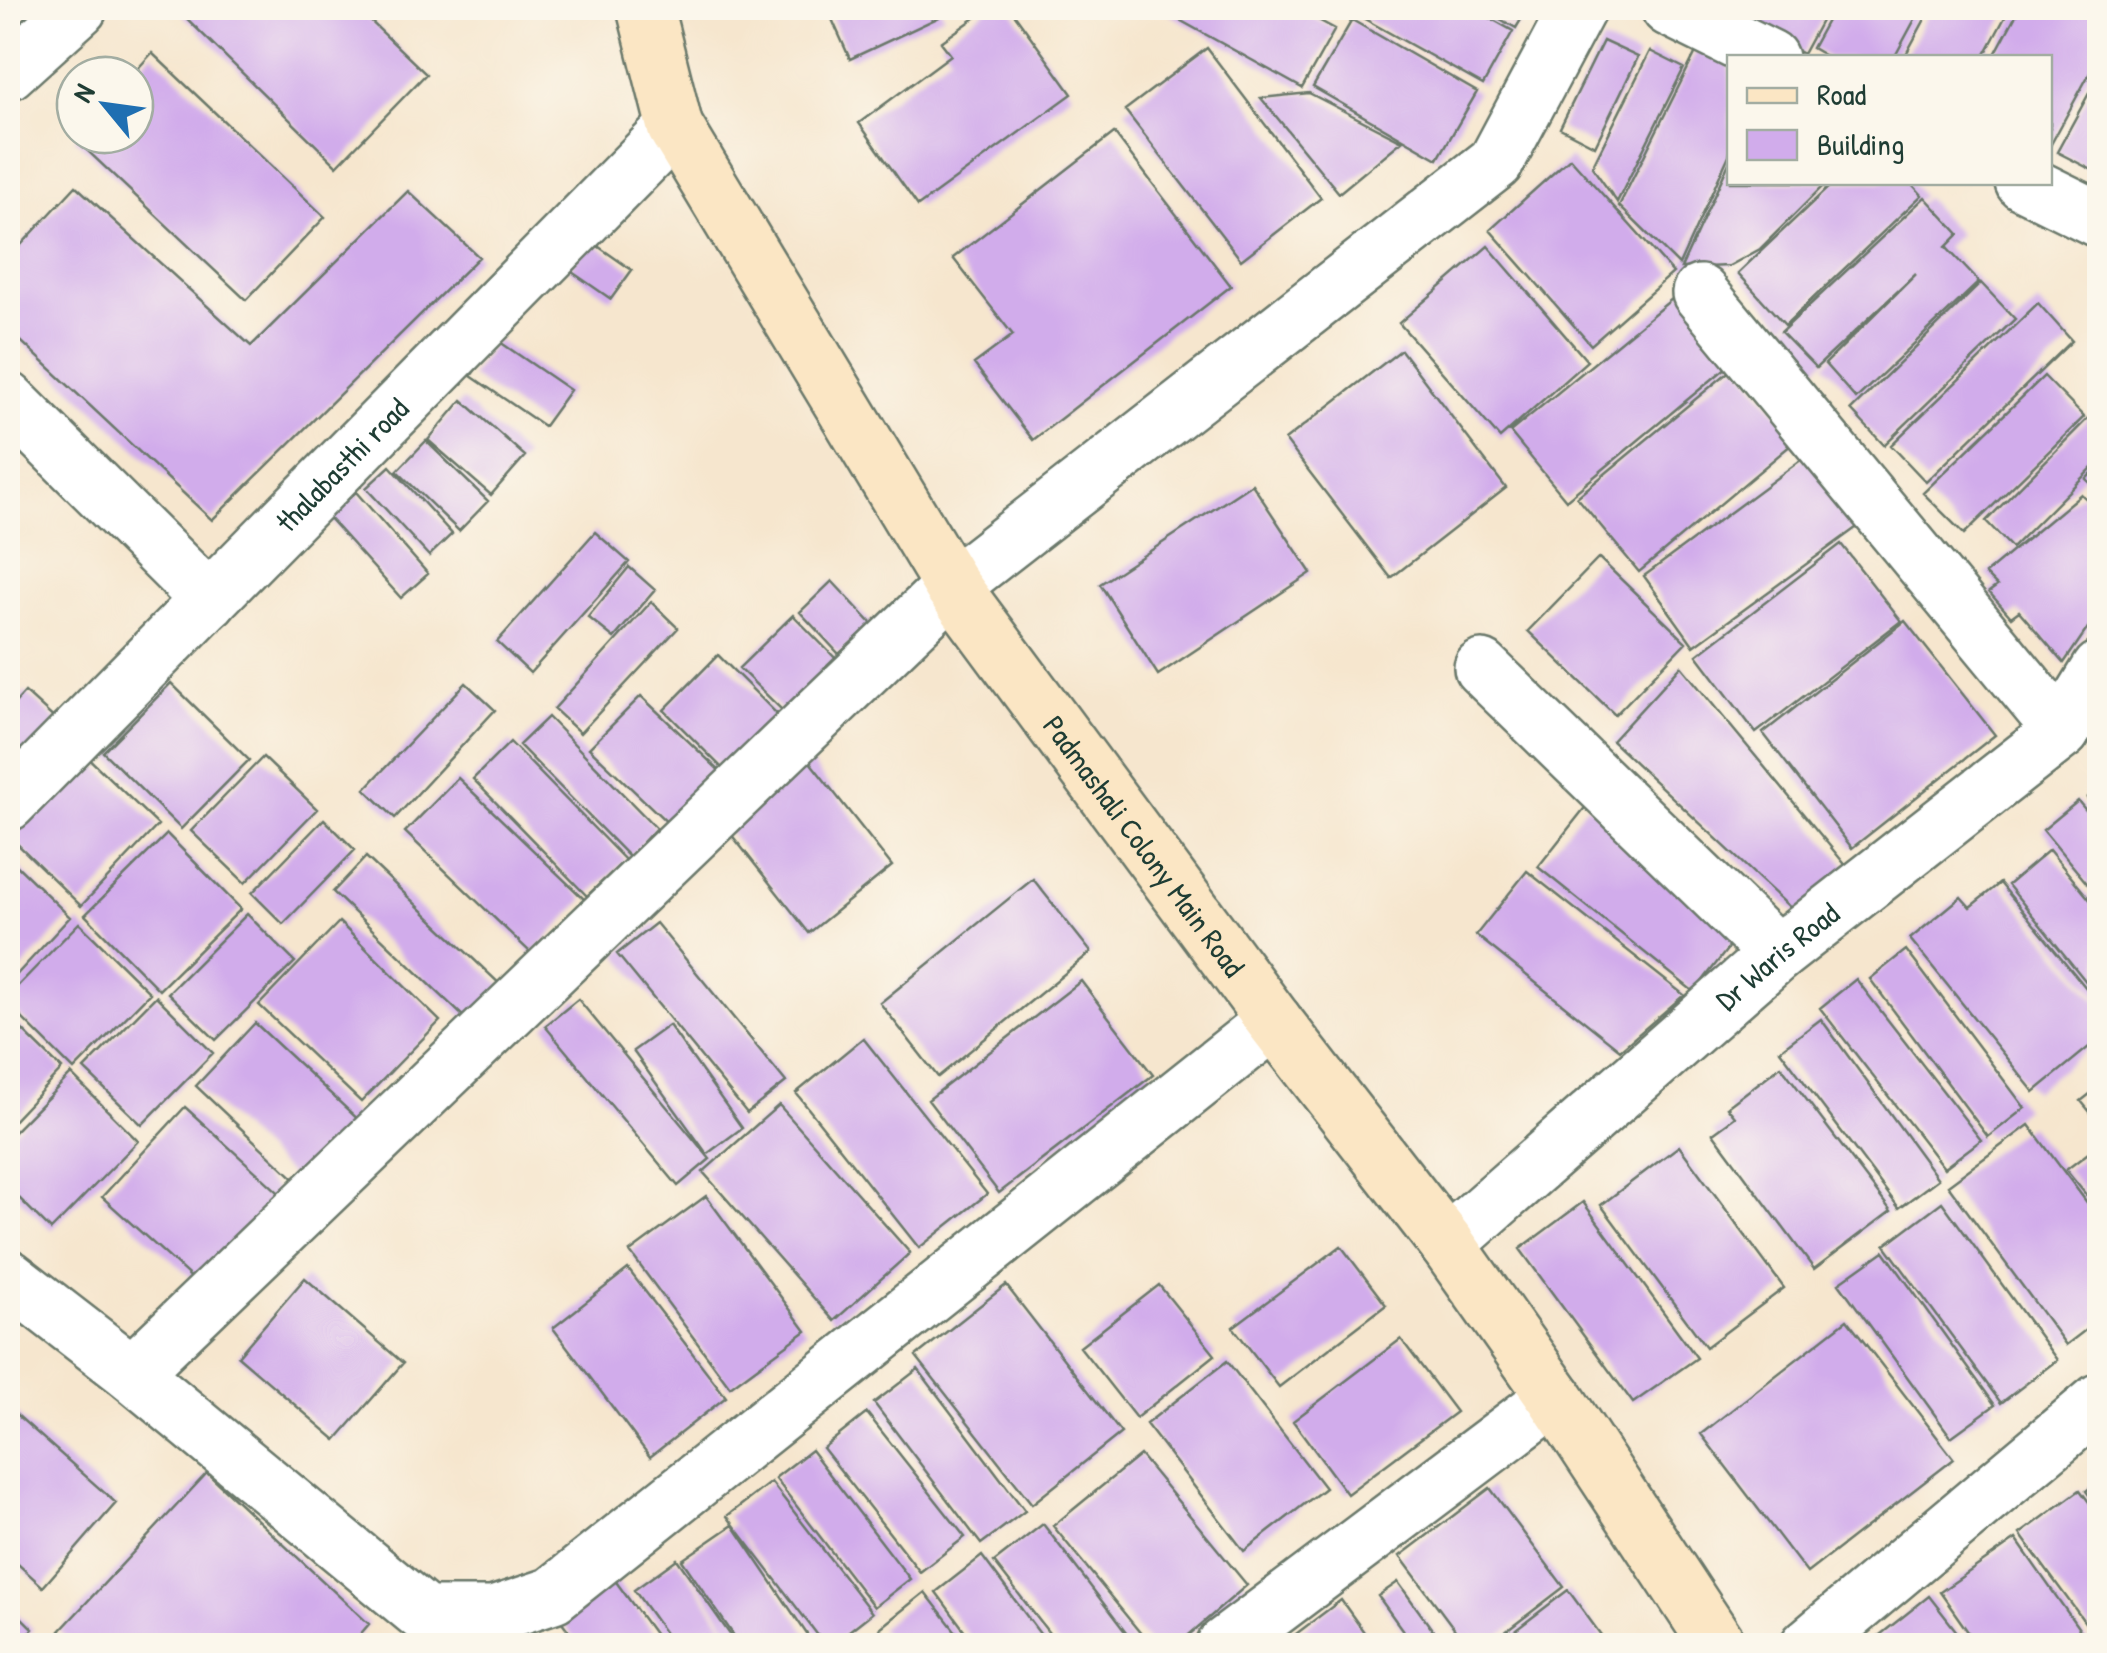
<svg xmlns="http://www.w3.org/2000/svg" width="2107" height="1653" font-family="'Patrick Hand',sans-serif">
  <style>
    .building { fill: #d1aceb }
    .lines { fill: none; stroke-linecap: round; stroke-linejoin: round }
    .street-casing { stroke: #6a786a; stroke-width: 60 }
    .secondary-casing { stroke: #6a786a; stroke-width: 60 }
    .street { stroke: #fff; stroke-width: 55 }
    .secondary { stroke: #fbe6c4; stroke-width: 55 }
    .labels { text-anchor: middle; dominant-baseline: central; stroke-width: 10; stroke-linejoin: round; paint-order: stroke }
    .street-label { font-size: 30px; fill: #1f3d34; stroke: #fbf7ec }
  </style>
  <rect width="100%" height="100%" fill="#fbf7ec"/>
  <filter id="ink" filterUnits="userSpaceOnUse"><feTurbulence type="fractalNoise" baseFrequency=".01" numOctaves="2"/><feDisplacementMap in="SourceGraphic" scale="20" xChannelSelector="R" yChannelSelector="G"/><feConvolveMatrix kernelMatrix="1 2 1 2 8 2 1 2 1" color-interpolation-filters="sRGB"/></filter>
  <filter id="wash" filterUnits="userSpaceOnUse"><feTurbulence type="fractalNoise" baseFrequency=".0048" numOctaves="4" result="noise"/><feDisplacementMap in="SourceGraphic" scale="40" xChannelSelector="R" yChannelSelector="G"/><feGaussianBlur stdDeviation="2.25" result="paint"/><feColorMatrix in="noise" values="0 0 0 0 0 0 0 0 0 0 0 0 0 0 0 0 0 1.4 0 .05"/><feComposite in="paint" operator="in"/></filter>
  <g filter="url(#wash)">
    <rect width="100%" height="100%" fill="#f6e6ce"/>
    <g id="blocks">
      <!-- building -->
      <path class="building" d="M176 8H357L426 74 337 166Z
        M827 8H940L944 15 850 59Z
        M989 8H1010L1072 94 918 206 859 123 951 55 941 42Z
        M1158 8H1296L1335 29 1302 88Z
        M1345 8H1472L1513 31 1483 85Z
        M1481 8H1528L1516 28Z
        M1731 8H1828L1803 54 1728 12Z
        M1834 8H1921L1894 58H1829L1812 48Z
        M1931 8H2010L1983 58H1904Z
        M2020 8H2100V54L2050 146V58H1993Z
        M1352 20 1477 92 1438 159 1313 87Z
        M1603 41 1638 57 1595 146 1560 128Z
        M1207 48 1321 198 1241 260 1125 110Z
        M1697 50 1730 66V153L1679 265 1619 206Z
        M1650 51 1684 68 1617 202 1592 167Z
        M152 53 325 217 246 300 74 138 77 135H135V75H132Z
        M2100 73V174L2057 152Z
        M1309 93 1402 141 1339 193 1261 98Z
        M1114 133 1231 286 1033 440 974 364 1013 335 953 258Z
        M1570 158 1673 273 1591 345 1490 230Z
        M1730 161V182H1827L1760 249 1729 266 1681 268Z
        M1834 182H1910L1922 195 1785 325 1738 273Z
        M76 186 251 346 408 191 479 257 212 520 8 329V259Z
        M1925 197 1959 234 1946 247 1979 282 1856 399 1825 364 1916 274 1816 368 1781 332Z
        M589 240 632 270 611 299 569 270Z
        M1488 246 1587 361 1500 438 1399 323Z
        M1981 283 2015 319 1884 445 1851 410Z
        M1684 289 1739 357 1566 500 1510 432Z
        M2038 303 2072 341 1926 482 1891 445Z
        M497 340 570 390 544 426 471 376Z
        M1401 350 1506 488 1391 578 1285 440Z
        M1738 364 1798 439 1639 572 1577 497Z
        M2044 376 2084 417 1964 534 1923 493Z
        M462 400 525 456 491 495 428 440Z
        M2100 406V460L2012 548 1986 521Z
        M426 441 488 501 459 531 397 471Z
        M1809 454 1860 525 1694 646 1644 576Z
        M2100 465V492L2086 479Z
        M390 466 452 534 429 556 366 488Z
        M1252 484 1311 573 1158 675 1100 584Z
        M356 492 428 574 401 598 328 517Z
        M2081 494 2100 511V610L2064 663 2019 611 2011 617 1989 592 1997 586 1985 574Z
        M595 532 629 562 530 673 497 642Z
        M1841 544 1901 621 1756 733 1697 655Z
        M1599 558 1686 642 1615 715 1528 631Z
        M629 567 655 590 614 638 588 617Z
        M832 581 872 624 839 654 800 612Z
        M651 602 678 628 580 733 554 709Z
        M793 615 838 661 785 713 739 668Z
        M1905 621 1995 735 1852 848 1763 733Z
        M718 655 782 719 728 774 664 710Z
        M1681 666 1848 868 1797 914 1612 741Z
        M171 683 249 760 181 829 103 752Z
        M466 683 495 710 395 818 365 789Z
        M25 692 68 731 8 771V711Z
        M641 696 725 776 674 829 589 748Z
        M548 717 656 828 629 857 519 745Z
        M510 742 625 860 587 896 473 779Z
        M78 748 158 825 81 906 8 835V822Z
        M263 757 317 809 245 883 191 831Z
        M810 762 892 866 809 933 727 829Z
        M458 778 584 899 532 954 405 832Z
        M2100 788V814L2087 798Z
        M2078 801 2100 827V899L2043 830Z
        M1587 805 1743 929 1694 992 1538 867Z
        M324 819 355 850 283 924 252 893Z
        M167 834 241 909 159 990 85 915Z
        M2049 850 2100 912V999L2008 885Z
        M8 857 70 917 8 984Z
        M366 857 503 987 469 1022 333 892Z
        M1527 871 1684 995 1620 1050 1476 935Z
        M1033 879 1091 952 938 1077 880 1003Z
        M2000 883 2100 1005V1038L2034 1092 1910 939 1961 897 1970 907Z
        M247 914 295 962 216 1040 168 993Z
        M339 922 440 1021 361 1102 259 1005Z
        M79 923 150 993 74 1070 8 1004V996Z
        M656 923 786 1082 747 1113 617 954Z
        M1906 950 2025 1108 1988 1137 1870 979Z
        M1856 979 1981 1140 1944 1168 1820 1008Z
        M1081 981 1153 1075 999 1193 928 1100Z
        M156 996 213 1053 142 1125 84 1069Z
        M578 999 710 1159 678 1186 545 1026Z
        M8 1016 62 1069 8 1126Z
        M1821 1019 1938 1179 1899 1208 1780 1050Z
        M255 1023 362 1123 303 1187 196 1086Z
        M669 1025 742 1128 707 1154 633 1051Z
        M863 1038 987 1194 919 1248 796 1093Z
        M1781 1066 1891 1211 1814 1269 1713 1133 1735 1117 1727 1107Z
        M71 1074 138 1141 51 1230 8 1187V1138Z
        M2100 1086V1124L2081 1101Z
        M779 1105 910 1253 834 1321 703 1172Z
        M185 1107 288 1201 206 1291 102 1197Z
        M2029 1125 2100 1220V1319L2066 1345 1948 1185Z
        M2100 1144V1212L2066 1170Z
        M1679 1146 1784 1288 1706 1347 1601 1205Z
        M706 1196 806 1331 730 1387 630 1252Z
        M1583 1202 1697 1358 1633 1403 1520 1249Z
        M1942 1202 2057 1360 2001 1403 1885 1245Z
        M1341 1246 1386 1305 1279 1387 1233 1327Z
        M1884 1251 1995 1405 1951 1437 1839 1283Z
        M628 1269 726 1397 650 1457 553 1328Z
        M305 1278 403 1363 336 1440 238 1356Z
        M1006 1285 1121 1433 1032 1504 916 1356Z
        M1159 1285 1215 1355 1136 1418 1080 1347Z
        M1847 1320 1954 1459 1807 1573 1701 1434Z
        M1401 1339 1456 1412 1347 1494 1293 1421Z
        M1227 1361 1325 1488 1244 1551 1146 1424Z
        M918 1369 1025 1511 981 1544 874 1403Z
        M8 1407 116 1503 43 1587 8 1555Z
        M867 1413 965 1537 920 1572 823 1448Z
        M811 1450 910 1579 874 1607 775 1478Z
        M1140 1455 1247 1585 1176 1646H1151L1053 1526Z
        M207 1473 369 1624 350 1646H75L60 1631Z
        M2100 1480V1510L2086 1491Z
        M771 1482 872 1613 830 1646H826L727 1516Z
        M1490 1488 1564 1587 1487 1646H1467L1400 1556Z
        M2080 1490 2100 1517V1643L2020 1534Z
        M1043 1524 1136 1646H1059L994 1562Z
        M733 1525 815 1646H741L682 1560Z
        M2016 1539 2091 1646H1978L1940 1592Z
        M982 1556 1049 1646H976L936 1592Z
        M677 1559 738 1646H674L634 1590Z
        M614 1579 663 1646H580L559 1618Z
        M1398 1582 1444 1646H1414L1378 1596Z
        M1568 1590 1609 1646H1495Z
        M925 1592 967 1646H894L880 1628Z
        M1929 1596 1968 1646H1866Z
        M1341 1600 1374 1646H1280Z
        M8 1604 33 1629 17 1646H8Z"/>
    </g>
  </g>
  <g filter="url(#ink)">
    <use href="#blocks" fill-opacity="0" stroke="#6a786a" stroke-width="2.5"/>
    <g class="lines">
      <defs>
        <g id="street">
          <path d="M1669 8 1770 58"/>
          <path d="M8 72 79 8"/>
          <path d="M2023 182 2100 220"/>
          <path d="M1700 293 2062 731"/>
          <path d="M8 400 209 600"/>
          <path d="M1482 668 1777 954"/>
          <path id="s1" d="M8 803 675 127"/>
          <path id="s2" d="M1447 1244 1777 954 2062 731 2100 669"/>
          <path d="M8 1277 132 1373 425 1615H493L553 1595 1274 1021"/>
          <path d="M132 1373 952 586 1496 162 1578 8"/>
          <path d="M1224 1646 1555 1397"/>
          <path d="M1808 1646 2100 1401"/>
        </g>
        <g id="secondary">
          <path id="s3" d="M645 8 675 127 952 586 1274 1021 1447 1244 1555 1397 1719 1646"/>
        </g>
      </defs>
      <!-- street casing -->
      <use href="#street" class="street-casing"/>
      <!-- secondary casing -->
      <use href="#secondary" class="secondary-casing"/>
      <!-- street -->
      <use href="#street" class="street"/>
      <!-- secondary -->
      <use href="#secondary" class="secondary"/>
    </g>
  </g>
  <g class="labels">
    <!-- street labels -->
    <g class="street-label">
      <text stroke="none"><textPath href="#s1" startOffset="475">thalabasthi road</textPath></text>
      <text stroke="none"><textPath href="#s3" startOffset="982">Padmashali Colony Main Road</textPath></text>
      <text stroke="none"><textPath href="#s2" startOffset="438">Dr Waris Road</textPath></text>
    </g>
  </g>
  <!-- margin -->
  <rect width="2107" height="1653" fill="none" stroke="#fbf7ec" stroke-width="40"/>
  <!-- legend -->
  <rect x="1727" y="55" width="325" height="130" fill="#fbf7ec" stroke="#a3ada2" stroke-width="2.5"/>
  <rect x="1747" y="88" width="50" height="15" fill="#fbe6c4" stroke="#a3ada2" stroke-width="2.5"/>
  <text x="1817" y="105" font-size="30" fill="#1f3d34">Road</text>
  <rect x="1747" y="130" width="50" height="30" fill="#d1aceb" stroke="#a3ada2" stroke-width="2.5"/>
  <text x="1817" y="155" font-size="30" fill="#1f3d34">Building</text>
  <!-- north arrow -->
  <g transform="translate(105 105) rotate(299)"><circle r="48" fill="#fbf7ec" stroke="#a3ada2" stroke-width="2.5"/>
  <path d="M0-8L18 38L0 25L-18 38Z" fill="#1f6fb2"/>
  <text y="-15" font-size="28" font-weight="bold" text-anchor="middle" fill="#1f3d34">N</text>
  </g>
</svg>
